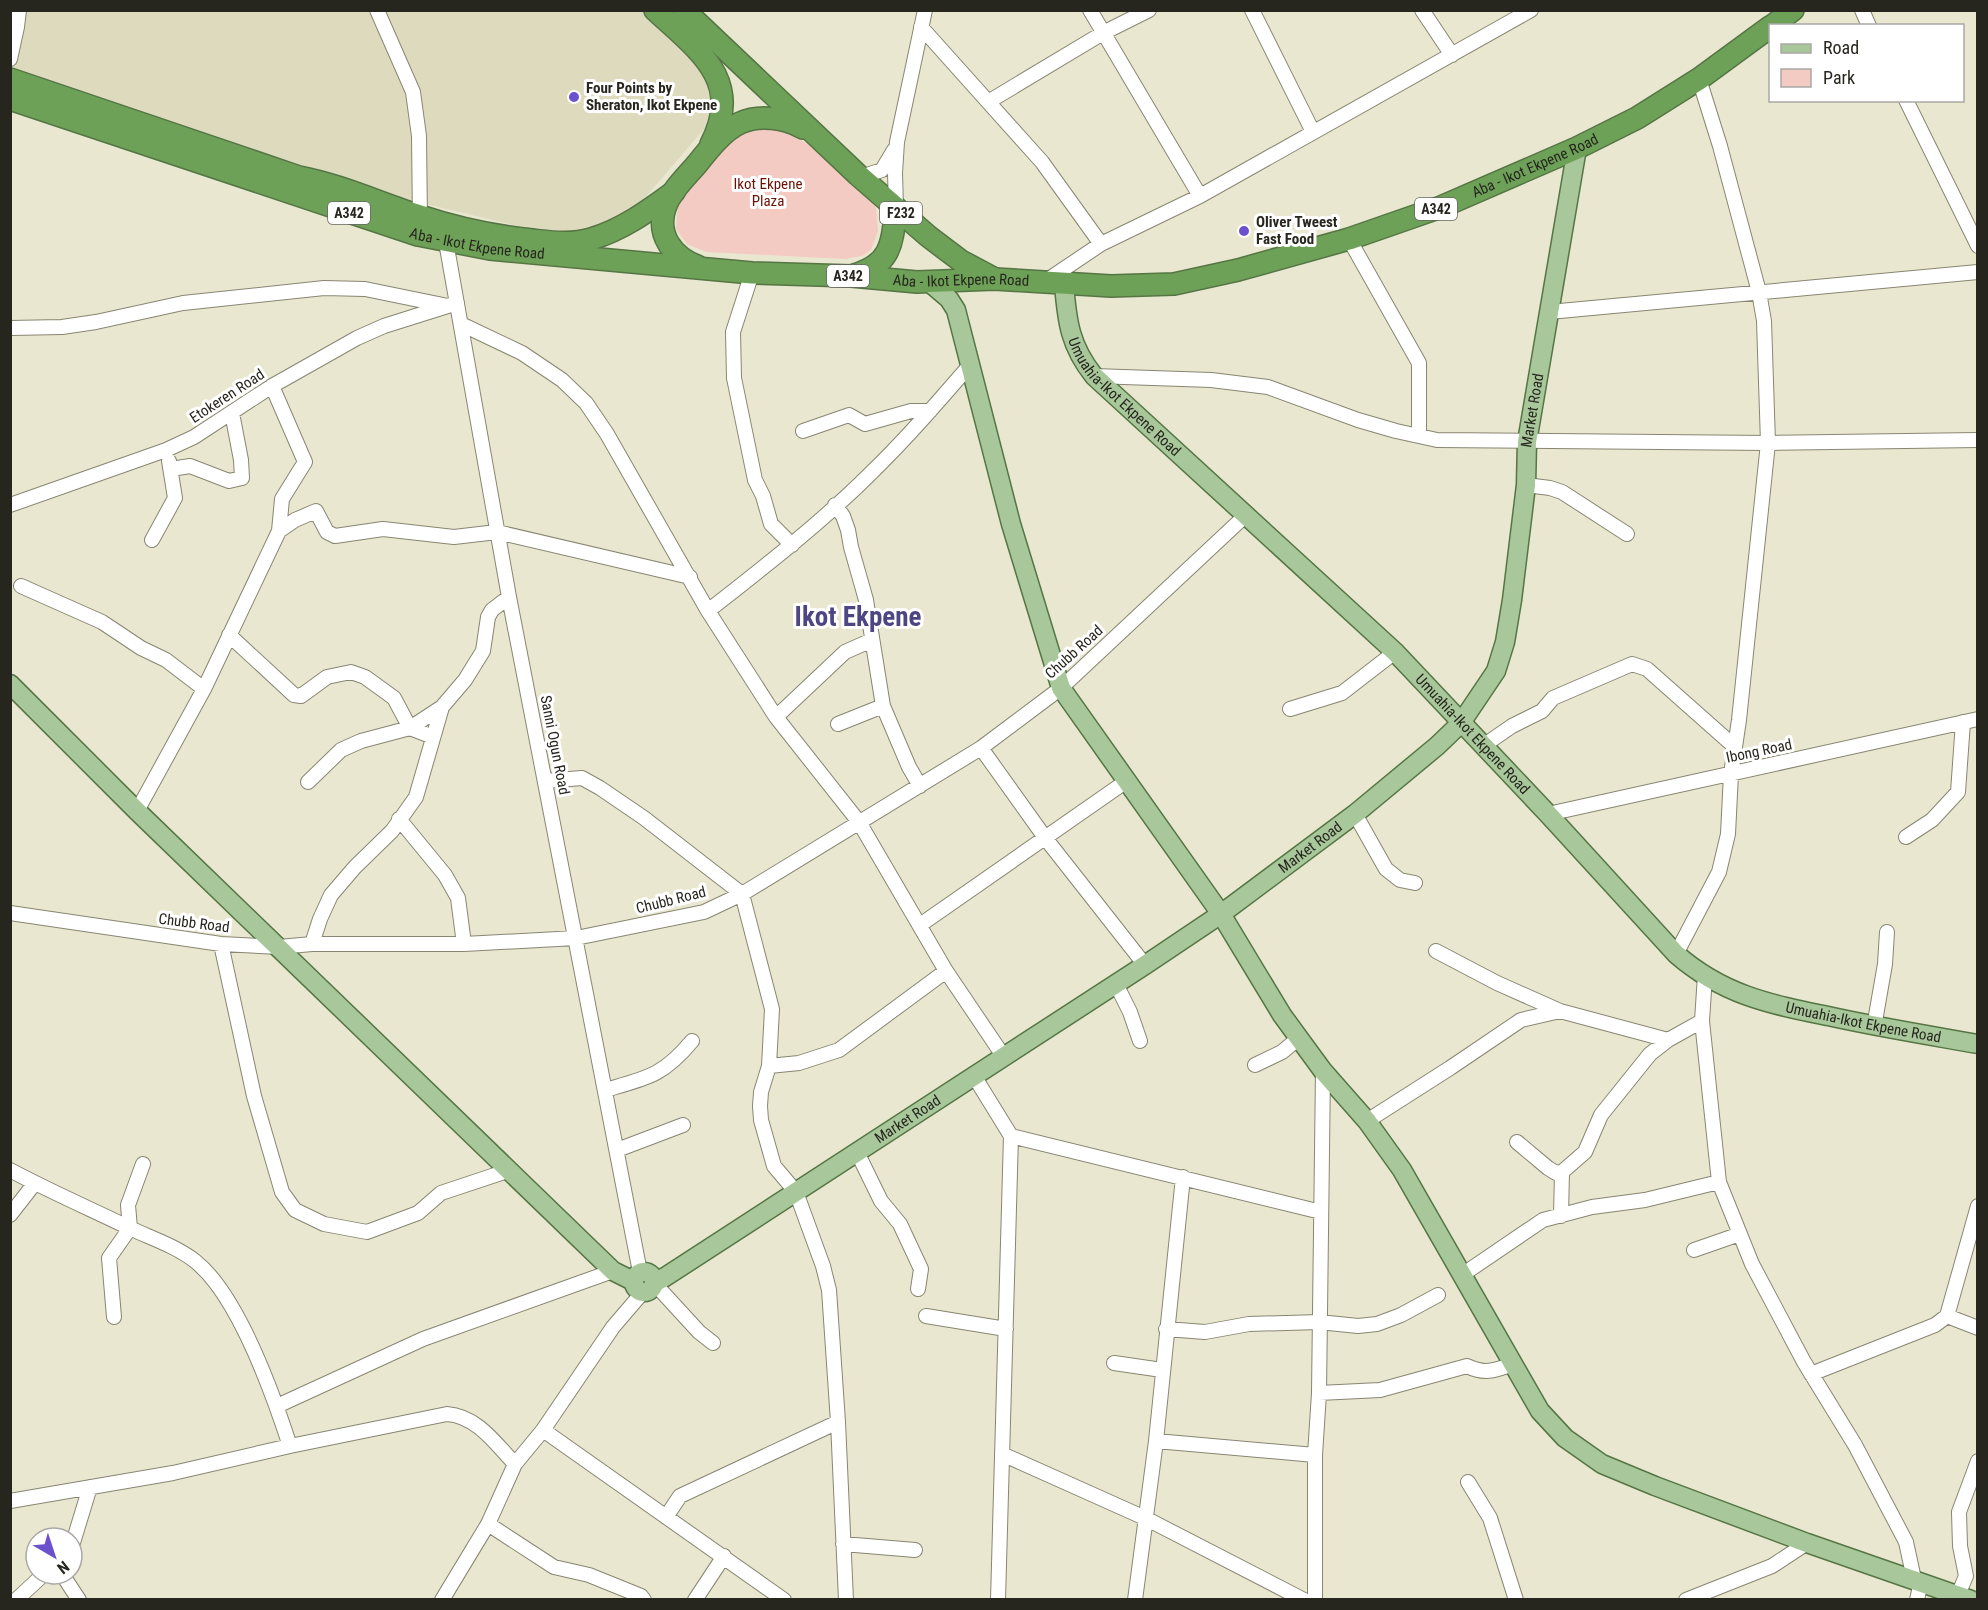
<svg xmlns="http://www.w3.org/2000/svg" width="1988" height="1610" font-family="'Roboto Condensed',sans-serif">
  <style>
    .built { fill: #dedabe }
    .green { fill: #f3cbc3 }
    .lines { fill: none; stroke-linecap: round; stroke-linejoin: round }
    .minor-casing { stroke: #888672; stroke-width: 16 }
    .major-casing { stroke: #557644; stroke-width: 21 }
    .highway-casing { stroke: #557644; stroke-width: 24 }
    .minor { stroke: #fff; stroke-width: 14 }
    .major { stroke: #a8c79b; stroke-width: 18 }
    .highway { stroke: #6ea158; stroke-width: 21 }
    .poi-dot { fill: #6b51cb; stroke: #fff; stroke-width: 2 }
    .labels { text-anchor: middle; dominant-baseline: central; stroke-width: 6; stroke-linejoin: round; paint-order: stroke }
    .shield { fill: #fff; stroke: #686762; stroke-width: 1.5 }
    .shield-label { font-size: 14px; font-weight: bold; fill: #27261e }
    .poi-label { font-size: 15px; font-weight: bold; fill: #27261e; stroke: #fff; text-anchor: start }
    .street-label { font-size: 15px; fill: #27261e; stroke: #fff }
    .park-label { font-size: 15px; fill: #6a1304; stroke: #fff }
    .town-label { font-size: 27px; font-weight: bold; fill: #4e4583; stroke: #fff }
  </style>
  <rect width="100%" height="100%" fill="#e9e7d0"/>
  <!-- built -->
  <path class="built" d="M644 10 701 63 713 89 711 109 704 129 645 198 618 218 602 227 578 232 557 233 513 225 401 198 11 69V11Z"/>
  <!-- green -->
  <path class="green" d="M772 127C811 139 839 170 869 197L876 208 878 231 871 250 862 256 845 259 706 252 687 244 676 229 678 204 696 177 731 139 752 129Z"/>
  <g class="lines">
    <defs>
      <path id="minor" d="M377 10 413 92 419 136 420 222
        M1090 10 1200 196
        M1252 10 1313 132
        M1422 10 1452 55
        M1862 10 1869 26
        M921 27 1042 162 1101 244
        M10 59 17 27 19 10
        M1906 100 1978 246
        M988 102 1103 33 1149 10
        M858 175H867L882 170 894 150
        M896 208 895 173 897 142 925 10
        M447 233 446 242 509 597 640 1272
        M1349 239 1419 363V436
        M752 273 733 332 734 378 755 480 763 496 771 524 792 545
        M1046 281 1101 244 1200 196 1531 10
        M1549 312 1978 272
        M461 324 522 353 562 380 586 403 607 434 708 611 776 717 859 822 946 971 1004 1057
        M10 328 62 327 96 322 183 303 324 288 365 289 448 306
        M1094 376 1211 380 1268 387 1358 420 1396 431 1437 440 1768 443 1978 440
        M803 431 849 415 865 424 911 411H930
        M171 469 190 466 229 481 242 478 241 460 232 413
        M1526 485 1550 488 1562 492 1627 534
        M10 505 166 450 194 437 272 386 357 338 384 326 457 303
        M835 505 843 516 848 530 851 547 866 600 883 706 909 767 920 786
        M279 531 295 520 316 511 327 532 335 536 383 529 454 537 497 532 690 577
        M152 540 175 498 169 461
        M21 586 102 622 141 648 166 660 204 689
        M708 611C764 567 821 523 871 473 906 439 938 402 970 365
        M229 635 294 695 301 696 327 677 351 672 365 677 394 698 410 728 433 737
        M1290 709 1342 693 1395 652
        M776 717 845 652 872 640
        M838 724 883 706
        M1483 746 1512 726 1542 711 1553 698 1632 664 1647 669 1735 747
        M981 748 1046 839 1145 965
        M545 781 582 778 600 788 644 818 742 894 772 1009 769 1066 761 1092 760 1106 761 1120 774 1166 796 1192 823 1266 829 1290 838 1422 846 1600
        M308 782 341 750 361 741 410 728 442 707 465 680 483 651 488 617 492 610 509 597
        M137 811 204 689 279 531 282 499 305 462 272 386
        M1355 814 1386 869 1400 880 1415 883
        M1548 814 1978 719
        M399 819 445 875 458 898 464 944
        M1906 837 1932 820 1958 792 1963 722
        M10 913 221 944 279 947 312 944H464L576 938 704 912 742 894 981 748 1061 688 1246 515
        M920 925 1128 780
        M221 944 254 1096 282 1192 295 1210 324 1224 367 1232 418 1213 441 1193 510 1170
        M312 944 320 919 331 895 355 867 392 831 416 797 442 707
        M1436 951 1497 983 1560 1011 1668 1040
        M1676 954 1719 872 1728 834 1731 774 1739 720 1768 443 1764 321 1759 292 1720 146 1699 79
        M1705 975 1702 1021 1719 1182 1752 1264 1804 1362 1855 1445 1906 1542 1914 1579
        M1116 984 1130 1012 1140 1041
        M1874 1027 1885 964 1887 932
        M1255 1065 1282 1052 1299 1038
        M769 1066 799 1063 839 1050 946 971
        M974 1076 1011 1136 998 1600
        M605 1090C647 1078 663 1076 692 1041
        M1367 1121 1450 1068 1521 1020 1560 1011
        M1011 1136 1321 1212
        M1517 1142 1548 1168 1556 1173 1562 1172 1585 1152 1601 1115 1650 1054 1668 1040 1702 1021
        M617 1150 683 1125
        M857 1152 881 1201 900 1224 921 1269 918 1289
        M10 1170C51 1192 93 1210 134 1230 154 1239 177 1247 195 1261 238 1295 273 1394 290 1446
        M10 1215 35 1183
        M1561 1216 1562 1172
        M1694 1250 1740 1234
        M1462 1275 1543 1220 1592 1207 1645 1200 1719 1182
        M654 1283 699 1332 713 1343
        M926 1316 1006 1329
        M1947 1316 1978 1328
        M114 1317 109 1258 130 1228 128 1205 143 1164
        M1166 1329 1205 1332 1249 1324 1319 1322 1358 1326 1377 1324 1401 1315 1438 1295
        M1114 1363 1162 1370
        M1811 1374 1935 1325 1947 1316 1978 1206
        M1319 1393 1380 1390 1467 1366C1485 1375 1496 1370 1513 1364
        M277 1406 423 1339 613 1271
        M543 1430 784 1600
        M1156 1441 1315 1455
        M1002 1454 1145 1518 1304 1600
        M1468 1482 1490 1518 1516 1600
        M10 1501 173 1473 290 1446 447 1414C477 1416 496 1444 515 1464
        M666 1517 680 1496 838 1422
        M488 1524 554 1567 589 1575 641 1596 644 1600
        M843 1544 915 1550
        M72 1546 90 1487
        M62 1574 79 1600
        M1958 1595 1966 1576 1960 1546 1959 1512 1978 1461
        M16 1600 44 1574
        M442 1600 488 1524 515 1464 543 1430 613 1327 643 1292
        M695 1600 724 1556
        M1135 1600 1156 1441 1183 1177
        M1315 1600V1455L1319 1393 1323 1071
        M1686 1600 1772 1566 1807 1543
        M1917 1600 1921 1582"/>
      <g id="major">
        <path d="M929 282 949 299 956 310 1011 524 1061 688 1221 914 1282 1015 1323 1071 1367 1121 1402 1170 1540 1411 1565 1438 1602 1464 1655 1486 1807 1543 1971 1600"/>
        <path id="s1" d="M1064 284C1067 322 1070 346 1094 376L1395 652 1548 814 1676 954C1723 995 1769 1004 1828 1016 1877 1027 1927 1035 1978 1044"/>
        <path d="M10 684 137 811 613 1271 633 1281"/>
        <circle cx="644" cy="1282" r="10"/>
        <path id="s2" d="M654 1283 665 1277 1145 965 1221 914 1355 814 1437 746 1461 723 1496 671 1505 642 1512 600 1526 485 1527 442 1577 148"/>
      </g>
      <g id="highway">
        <path d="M655 10C698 50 744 80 711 144"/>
        <path d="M684 10 858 175 928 236 961 261 995 279"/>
        <path d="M1772 26 1793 10"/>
        <path d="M10 79 299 177C341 185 379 203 420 216 456 228 494 236 532 240 551 242 571 245 591 239 622 230 648 211 674 192"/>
        <path id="s3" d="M10 99 418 235 490 249 752 273 851 276 917 282 995 279 1111 286 1174 284 1238 270 1349 239 1441 207 1577 148 1637 118 1699 79 1770 27"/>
        <path d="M697 266C673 257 656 235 665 208 670 192 686 177 697 164 709 149 723 131 740 123 759 114 785 118 803 128"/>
        <path d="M854 275C892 264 892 243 896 208"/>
      </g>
    </defs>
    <!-- minor casing -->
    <use href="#minor" class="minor-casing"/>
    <!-- major casing -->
    <use href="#major" class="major-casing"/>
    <!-- highway casing -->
    <use href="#highway" class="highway-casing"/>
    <!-- minor -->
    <use href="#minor" class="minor"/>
    <!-- major -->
    <use href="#major" class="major"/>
    <!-- highway -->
    <use href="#highway" class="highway"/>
  </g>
  <!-- markers -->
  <g class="poi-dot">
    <circle cx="574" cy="97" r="6"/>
    <circle cx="1244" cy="231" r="6"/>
  </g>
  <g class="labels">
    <!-- shield labels -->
    <g class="shield">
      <rect x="1415" y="198" width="42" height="22" rx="4.5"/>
      <rect x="328" y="202" width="42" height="22" rx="4.5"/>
      <rect x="880" y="202" width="42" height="22" rx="4.5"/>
      <rect x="827" y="265" width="42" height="22" rx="4.5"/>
    </g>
    <g class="shield-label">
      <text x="1436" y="209">A342</text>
      <text x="349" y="213">A342</text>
      <text x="901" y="213">F232</text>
      <text x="848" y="276">A342</text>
    </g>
    <!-- poi labels -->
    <g class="poi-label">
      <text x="586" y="88">Four Points by<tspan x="586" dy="17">Sheraton, Ikot Ekpene</tspan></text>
      <text x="1256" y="222">Oliver Tweest<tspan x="1256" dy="17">Fast Food</tspan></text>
    </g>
    <!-- street labels -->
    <g class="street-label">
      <text stroke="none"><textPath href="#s3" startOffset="1570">Aba - Ikot Ekpene Road</textPath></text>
      <text stroke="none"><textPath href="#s3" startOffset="490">Aba - Ikot Ekpene Road</textPath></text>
      <text stroke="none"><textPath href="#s3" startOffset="976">Aba - Ikot Ekpene Road</textPath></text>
      <text stroke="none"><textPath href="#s1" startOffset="134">Umuahia-Ikot Ekpene Road</textPath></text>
      <text transform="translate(227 396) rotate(-33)">Etokeren Road</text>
      <text stroke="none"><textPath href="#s2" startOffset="1310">Market Road</textPath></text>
      <text transform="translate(1074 652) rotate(-42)">Chubb Road</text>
      <text stroke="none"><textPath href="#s1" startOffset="620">Umuahia-Ikot Ekpene Road</textPath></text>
      <text transform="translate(555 745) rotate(79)">Sanni Ogun Road</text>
      <text transform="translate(1759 751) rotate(-12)">Ibong Road</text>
      <text stroke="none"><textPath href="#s2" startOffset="788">Market Road</textPath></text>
      <text transform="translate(671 900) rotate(-14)">Chubb Road</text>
      <text transform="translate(194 923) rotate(7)">Chubb Road</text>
      <text stroke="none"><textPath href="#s1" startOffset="1122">Umuahia-Ikot Ekpene Road</textPath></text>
      <text stroke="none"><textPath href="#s2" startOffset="302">Market Road</textPath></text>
    </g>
    <!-- park labels -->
    <g class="park-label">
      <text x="768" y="184">Ikot Ekpene<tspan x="768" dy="17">Plaza</tspan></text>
    </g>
    <!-- town labels -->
    <g class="town-label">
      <text x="858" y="617">Ikot Ekpene</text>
    </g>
  </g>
  <!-- border -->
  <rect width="1988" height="1610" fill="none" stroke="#27261e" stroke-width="24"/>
  <!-- legend -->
  <rect x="1769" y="24" width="195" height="78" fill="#ffffff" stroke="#a9a8a5" stroke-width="1.5"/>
  <rect x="1781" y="44" width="30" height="9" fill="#a8c79b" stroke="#a9a8a5" stroke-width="1.5"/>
  <text x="1823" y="54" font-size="18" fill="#27261e">Road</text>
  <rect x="1781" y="69" width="30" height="18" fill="#f3cbc3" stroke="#a9a8a5" stroke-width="1.5"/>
  <text x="1823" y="84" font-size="18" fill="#27261e">Park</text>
  <!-- north arrow -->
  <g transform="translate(54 1556) rotate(141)"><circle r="28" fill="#ffffff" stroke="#a9a8a5" stroke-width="1.5"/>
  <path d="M0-4.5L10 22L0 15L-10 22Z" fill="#6b51cb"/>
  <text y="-9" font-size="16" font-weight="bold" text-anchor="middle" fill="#27261e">N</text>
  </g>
</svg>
